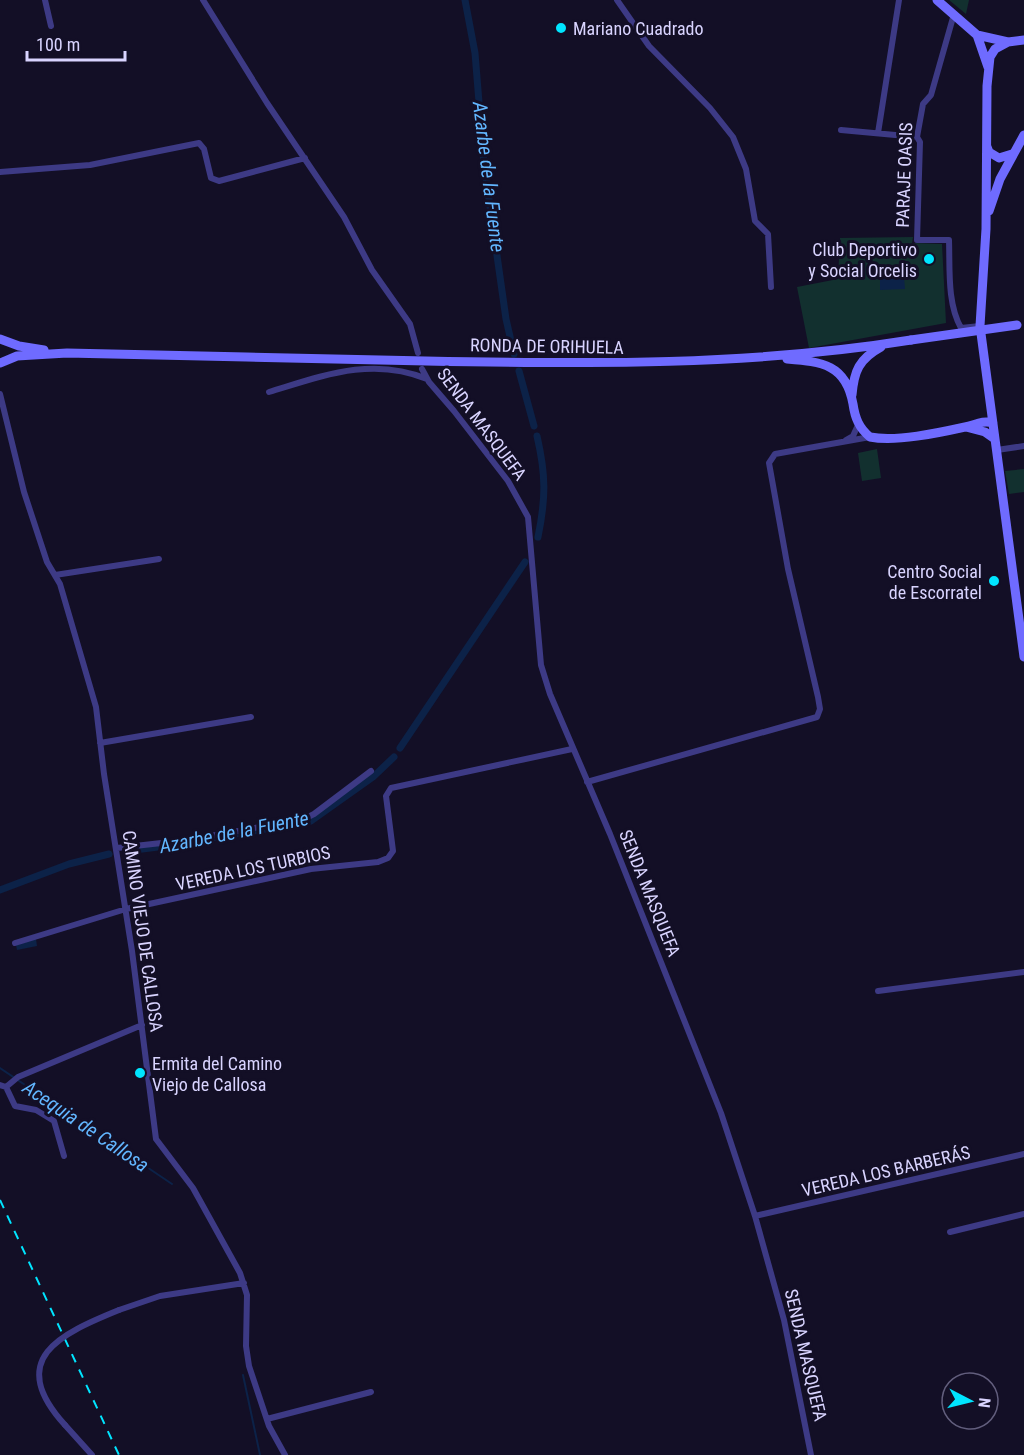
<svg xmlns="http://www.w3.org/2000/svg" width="1024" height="1455" font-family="'Roboto Condensed',sans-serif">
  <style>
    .green { fill: #12302f }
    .water { fill: #0c2248 }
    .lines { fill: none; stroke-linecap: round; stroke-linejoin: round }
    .stream { stroke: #0c2248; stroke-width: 2 }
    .canal { stroke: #0c2248; stroke-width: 7 }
    .street { stroke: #3d3a85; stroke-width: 6 }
    .secondary { stroke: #6f6bff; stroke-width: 9 }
    .rail { stroke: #00e5ff; stroke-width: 2; stroke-dasharray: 9 8; stroke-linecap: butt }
    .street-bridge { stroke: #3d3a85; stroke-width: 6 }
    .secondary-bridge { stroke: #6f6bff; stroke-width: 9 }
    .poi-dot { fill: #00e5ff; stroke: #130f26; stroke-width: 2 }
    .labels { text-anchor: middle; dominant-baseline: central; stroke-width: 6; stroke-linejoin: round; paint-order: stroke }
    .poi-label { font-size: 18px; fill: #d9d4ff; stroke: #130f26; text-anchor: start }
    .street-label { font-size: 18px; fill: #d9d4ff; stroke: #130f26 }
    .water-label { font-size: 20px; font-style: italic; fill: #62b6ff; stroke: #130f26 }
  </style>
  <rect width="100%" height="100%" fill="#130f26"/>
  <!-- green -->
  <path class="green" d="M949 0H969L966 14Z
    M913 237 912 243 942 244 946 323 809 348 797 287 838 279 840 238Z
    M877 449 881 478 862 481 858 453Z
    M1024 469V492L1009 494 1005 471Z"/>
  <!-- water -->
  <path class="water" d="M880 277H904L905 289 880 290Z
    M36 939 37 946 17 950 16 945Z"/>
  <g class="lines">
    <!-- stream -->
    <path class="stream" d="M0 1068 172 1184
      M243 1375 260 1455"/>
    <!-- canal -->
    <path class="canal" d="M465 0 475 53 484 164 506 319 514 354
      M519 371 534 426
      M537 436C546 475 546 498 538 537
      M400 748 525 562
      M195 841 311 821 373 777 394 757
      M127 851 181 844
      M0 890 69 864 109 854"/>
    <!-- street -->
    <path class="street" d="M45 0 51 26
      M203 0 267 103 344 217 372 270 410 324 418 353
      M617 0 649 46 710 108 733 137 746 169 755 221 768 234 771 287
      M954 14 931 95 923 104 917 137 920 142 917 240H949C950 269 947 303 961 328L980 326
      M841 130 917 137
      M878 133 899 0
      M0 172 90 165 199 143 204 149 211 178 219 181 305 158
      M422 369 429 382 454 411 508 481 528 517 541 665 550 694 610 834 721 1113 755 1216 784 1320 811 1455
      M269 392C322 376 372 356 427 379
      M0 394 24 492 47 562 60 584 96 707 104 774 132 951 156 1139 193 1188 240 1273 247 1295 246 1346 249 1366 269 1426 285 1455
      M846 440 853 436 858 425
      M997 450 1024 446
      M55 575 159 559
      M100 743 251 717
      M587 782 817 717 820 709 818 697 788 569 769 463 775 454 870 437
      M117 848 188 840 304 819 314 814 371 771
      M15 943 126 909 311 869 378 862 388 858 393 851 386 796 391 788 572 749
      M878 991 1024 972
      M0 1085 6 1087 15 1106 36 1110 54 1121 64 1156
      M6 1087 18 1077 142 1025
      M755 1216 1024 1154
      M950 1232 1024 1214
      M119 1310 160 1296 244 1283
      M267 1419 371 1392
      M65 1425 92 1455"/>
    <!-- secondary -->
    <path class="secondary" d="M937 0 977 35 1008 42
      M977 35 988 67
      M1024 40 1008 42 995 49 990 57 987 86 986 229 980 326 1024 657
      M987 147 989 152 999 158 1012 154
      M989 211 1000 179 1024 135
      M0 339 19 346 44 350
      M787 359C822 362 846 364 853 404 855 418 859 428 870 437 896 442 938 433 965 427 975 425 982 420 993 423
      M0 363 17 356 67 353C187 356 306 358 426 361 589 364 750 366 911 340
      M852 395C854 371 859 359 881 347
      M966 427 985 432 995 439"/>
    <!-- rail -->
    <path class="rail" d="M0 1200 119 1455"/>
    <!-- street-bridge -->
    <path class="street-bridge" d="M65 1425C5 1359 60 1334 119 1310"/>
    <!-- secondary-bridge -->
    <path class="secondary-bridge" d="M911 340 1017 325"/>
  </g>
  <!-- markers -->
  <g class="poi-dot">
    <circle cx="561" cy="28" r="6"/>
    <circle cx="929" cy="259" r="6"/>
    <circle cx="994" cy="581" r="6"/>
    <circle cx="140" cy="1073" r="6"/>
  </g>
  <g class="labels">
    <!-- poi labels -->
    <g class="poi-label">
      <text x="573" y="28">Mariano Cuadrado</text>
      <text x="917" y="249" text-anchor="end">Club Deportivo<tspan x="917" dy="21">y Social Orcelis</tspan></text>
      <text x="982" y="571" text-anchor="end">Centro Social<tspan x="982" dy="21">de Escorratel</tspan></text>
      <text x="152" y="1063">Ermita del Camino<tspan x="152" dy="21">Viejo de Callosa</tspan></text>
    </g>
    <!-- street labels -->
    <g class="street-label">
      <text transform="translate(904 175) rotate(-88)">PARAJE OASIS</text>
      <text transform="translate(547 346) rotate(1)">RONDA DE ORIHUELA</text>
      <text transform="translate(482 424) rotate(53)">SENDA MASQUEFA</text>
      <text transform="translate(253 868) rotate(-12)">VEREDA LOS TURBIOS</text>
      <text transform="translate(650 893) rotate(68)">SENDA MASQUEFA</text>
      <text transform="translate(143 931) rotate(82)">CAMINO VIEJO DE CALLOSA</text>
      <text transform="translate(886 1171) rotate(-13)">VEREDA LOS BARBERÁS</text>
      <text transform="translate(806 1355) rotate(77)">SENDA MASQUEFA</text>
    </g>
    <!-- water labels -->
    <g class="water-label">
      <text transform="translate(489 177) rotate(83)">Azarbe de la Fuente</text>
      <text transform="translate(234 832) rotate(-11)">Azarbe de la Fuente</text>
      <text transform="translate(86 1126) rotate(34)">Acequia de Callosa</text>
    </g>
  </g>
  <!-- north arrow -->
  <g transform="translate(970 1401) rotate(97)"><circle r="28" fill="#130f26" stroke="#625e7d" stroke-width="1.5"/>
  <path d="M0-4.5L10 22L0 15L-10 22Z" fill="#00e5ff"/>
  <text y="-9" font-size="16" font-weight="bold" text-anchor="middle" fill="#d9d4ff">N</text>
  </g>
  <!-- scale -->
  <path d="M27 51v9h98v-9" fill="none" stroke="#d9d4ff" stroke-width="3"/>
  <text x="36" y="51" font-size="18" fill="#d9d4ff" stroke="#130f26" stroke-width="4.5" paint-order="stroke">100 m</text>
</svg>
